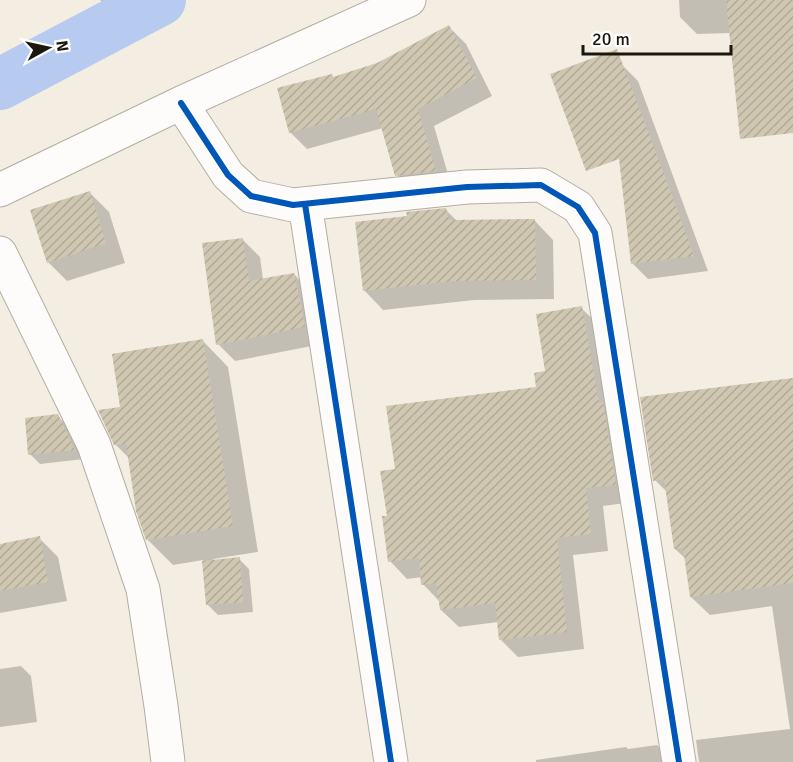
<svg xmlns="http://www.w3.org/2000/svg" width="793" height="762" font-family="Signika,sans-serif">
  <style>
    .shadow { fill: #0003 }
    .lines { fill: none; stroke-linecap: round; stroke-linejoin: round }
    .canal { stroke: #b7caef; stroke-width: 52 }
    .building { fill: url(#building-hatch) }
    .minor-casing { stroke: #b2aea4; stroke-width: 35 }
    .minor { stroke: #fdfcfb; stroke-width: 33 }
    .cycleway-casing { stroke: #fff; stroke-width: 10 }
    .cycleway { stroke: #0057b8; stroke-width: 6 }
  </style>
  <defs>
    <pattern id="building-hatch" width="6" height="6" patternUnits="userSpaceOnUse" patternTransform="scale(1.5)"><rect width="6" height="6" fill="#d0c7b2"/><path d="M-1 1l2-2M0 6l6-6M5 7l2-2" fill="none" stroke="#b2aa98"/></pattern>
  </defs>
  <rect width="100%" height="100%" fill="#f4eee2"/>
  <!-- shadow -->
  <path class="shadow" d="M100 0H139L112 12Z
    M679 0H793V64L731 33 697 34 680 17Z
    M449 27 466 44 492 96 434 126 452 188 414 192 397 175 383 128 307 149 290 132 334 78 378 65Z
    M622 65 638 81 708 271 648 279 632 263Z
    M90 193 109 212 125 263 67 281 48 262Z
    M446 210 458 222 534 220 553 240 554 299 474 300 383 310 364 290Z
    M242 239 260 257 263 280 294 274 311 292 322 344 235 361 218 344Z
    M581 308 599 325 633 502 603 506 608 551 573 555 584 649 518 657 500 639 498 622 459 627 441 610 440 602 423 584 422 577 407 579 390 561 388 517 397 470 537 388Z
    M203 341 228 367 258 552 213 559V561L239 559 249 569 253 612 218 615 208 605 203 560 173 565 147 539 130 459 115 444 122 408Z
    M793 379V762H699L696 740 790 729 772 606 710 615 691 597 686 559 675 549 668 493 655 480Z
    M57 416 68 426 84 459 40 464 30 454Z
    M39 538 58 557 67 601 0 613V545Z
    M21 666 31 676 37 722 0 727V669Z
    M657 745 673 762H536V760L626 747 628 749Z"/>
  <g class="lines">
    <!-- canal -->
    <path class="canal" d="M0 84 160 0"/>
  </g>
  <!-- building -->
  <path class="building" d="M726 0H793V133L740 139Z
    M449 25 477 78 418 109 436 171 395 176 376 109 289 133 277 88 332 74 333 77 377 63Z
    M617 49 674 201 694 256 631 264 619 159 586 171 550 74Z
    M90 191 106 243 47 263 30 210Z
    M446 208 450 220 535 219 536 280 454 281 363 291 355 222 407 216 406 212Z
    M243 238 249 281 294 273 305 327 216 345 202 243Z
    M582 306 599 403 603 402 616 485 586 488 591 534 557 538 567 632 499 640 495 603 440 610 436 583 421 585 419 558 388 562 382 516H387L380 471 395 469 386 406 536 387 534 373 545 371 536 314Z
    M203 339 233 526 146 540 136 511 126 444 114 445 98 410 120 407 112 354Z
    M793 378V583L690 597 683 548 674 549 664 479 653 481 640 397Z
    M58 414 75 450 28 455 25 418Z
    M40 536 48 582 0 591V544Z
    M240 557 243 602 206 605 202 561Z"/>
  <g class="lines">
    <defs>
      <path id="minor" d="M181 103 228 175 251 196 293 205 467 187 541 185 578 207 595 233 679 762
        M0 190 181 103 409 0
        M305 204 391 762
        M0 253 94 445 143 589 161 706 168 762"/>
    </defs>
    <!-- minor casing -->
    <use href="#minor" class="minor-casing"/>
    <!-- minor -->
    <use href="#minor" class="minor"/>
    <defs>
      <path id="cycleway" d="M181 103 228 175 251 196 293 205 467 187 541 185 578 207 595 233 679 762
        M305 204 391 762"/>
    </defs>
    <!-- cycleway casing -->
    <use href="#cycleway" class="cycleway-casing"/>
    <!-- cycleway -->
    <use href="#cycleway" class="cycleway"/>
  </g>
  <!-- north arrow -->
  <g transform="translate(48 48) rotate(82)" stroke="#ffffff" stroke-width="4.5" paint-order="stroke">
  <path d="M0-4.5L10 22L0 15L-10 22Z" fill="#1a170f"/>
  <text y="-9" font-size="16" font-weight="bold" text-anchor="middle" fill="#1a170f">N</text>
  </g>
  <!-- scale -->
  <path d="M583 45v9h148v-9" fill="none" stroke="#1a170f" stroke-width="3"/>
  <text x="592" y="45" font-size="18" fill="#1a170f" stroke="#ffffff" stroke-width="4.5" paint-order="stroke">20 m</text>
</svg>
